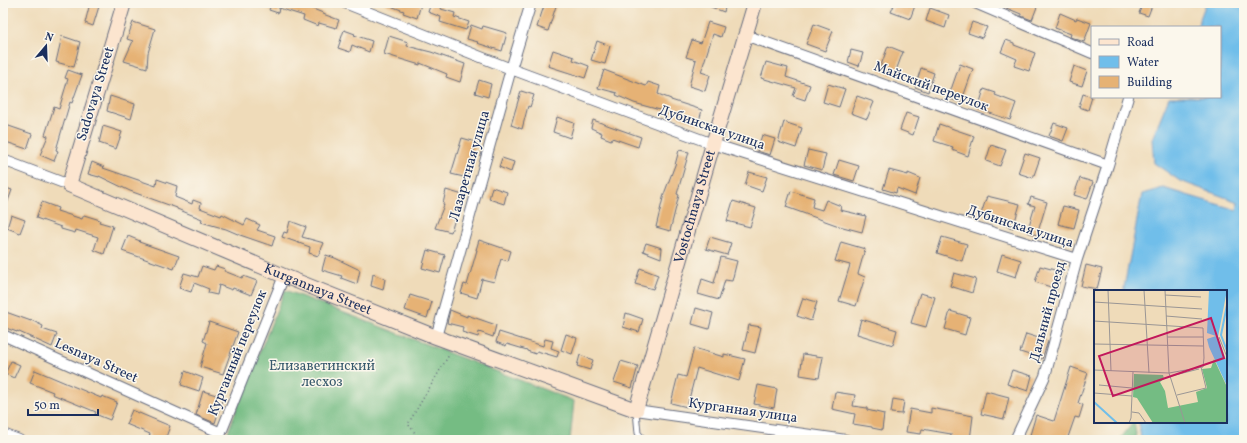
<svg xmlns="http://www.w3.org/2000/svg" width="1247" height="443" font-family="Vollkorn,serif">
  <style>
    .forest { fill: #74bc83; stroke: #487670 }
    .water { fill: #70beea; stroke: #4676a4 }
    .building { fill: #e6b274 }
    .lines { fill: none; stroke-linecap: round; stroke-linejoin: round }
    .lane-casing { stroke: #656b7e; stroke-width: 7 }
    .street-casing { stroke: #656b7e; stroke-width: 12 }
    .secondary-casing { stroke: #656b7e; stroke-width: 16 }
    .path { stroke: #656b7e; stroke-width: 1.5; stroke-dasharray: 1 3; stroke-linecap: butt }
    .lane { stroke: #fff; stroke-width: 5 }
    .street { stroke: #fff; stroke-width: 10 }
    .secondary { stroke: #fce5cf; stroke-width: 14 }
    .labels { text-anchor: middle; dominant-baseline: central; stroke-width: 3; stroke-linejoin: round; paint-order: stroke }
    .street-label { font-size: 14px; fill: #1b2f5e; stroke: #fbf7ec }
    .park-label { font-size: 14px; fill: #385a6d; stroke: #fbf7ec }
    .inset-river { fill: none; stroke: #70beea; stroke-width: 2 }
    .inset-road { fill: none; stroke: #9a9695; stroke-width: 1 }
    .view { fill: #c2185b; fill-opacity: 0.15; stroke: #c2185b; stroke-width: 2 }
    .inset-edge { fill: none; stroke: #1b2f5e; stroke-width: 2 }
  </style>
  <rect width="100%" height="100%" fill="#fbf7ec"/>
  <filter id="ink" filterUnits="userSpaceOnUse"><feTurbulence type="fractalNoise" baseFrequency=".025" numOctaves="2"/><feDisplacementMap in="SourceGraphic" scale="8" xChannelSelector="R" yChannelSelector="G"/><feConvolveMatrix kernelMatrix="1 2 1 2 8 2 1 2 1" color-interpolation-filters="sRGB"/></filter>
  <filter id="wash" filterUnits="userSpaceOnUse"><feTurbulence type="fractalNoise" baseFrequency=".012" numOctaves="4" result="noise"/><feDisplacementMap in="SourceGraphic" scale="16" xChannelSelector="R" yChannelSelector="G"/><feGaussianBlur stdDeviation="0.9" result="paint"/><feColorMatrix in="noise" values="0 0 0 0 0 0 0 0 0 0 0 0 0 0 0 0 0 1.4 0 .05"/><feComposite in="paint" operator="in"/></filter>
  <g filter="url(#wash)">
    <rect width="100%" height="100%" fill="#efdbb9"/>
    <!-- forest -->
    <path class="forest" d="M285 290 574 401 570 440H225L242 395Z
      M1134 422 1137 440H1119Z"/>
    <!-- water -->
    <path class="water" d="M1206 3H1244V440H1141L1139 422H1226V291H1124V288L1142 194 1163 188 1237 210 1238 202 1180 181 1154 163 1152 139 1169 97H1220V27H1197Z"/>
    <g id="blocks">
      <!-- building -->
      <path class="building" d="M90 3H100L93 26 85 23Z
        M269 3H298L323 13V14L339 20 336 28 319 23 318 26 303 20 304 16 279 8 278 13 269 10 271 5 269 4Z
        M385 3H417L421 4 417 18 403 13 404 11 385 4Z
        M431 3 442 6 441 9 455 13 454 17 469 22 466 30 440 22 441 17 428 12Z
        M545 3H557L548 31 537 27Z
        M703 3H726L724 12 703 4Z
        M895 3H916L910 19 891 12Z
        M994 3H1027L1037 7 1032 20 1021 16V14Z
        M1143 3H1153L1148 16 1139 13Z
        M930 8 949 15 945 28 926 21Z
        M1060 13 1076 20 1077 18 1091 23 1084 42 1070 37 1071 34 1055 28Z
        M133 22 155 29 148 53 147 68 124 61 133 41 127 39Z
        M708 22 724 27 721 37 713 34 701 72 710 75 705 91 689 86 696 60 686 57 692 40 701 43Z
        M972 22 987 27 982 38 968 33Z
        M814 24 833 31 825 51 806 44Z
        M471 25 482 29 483 26 507 33 502 51 477 43 478 42 467 39Z
        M344 30 355 34 354 35 372 41 369 52 352 45 350 52 338 48Z
        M62 36 80 42 74 67 56 62Z
        M389 36 408 42 407 46 431 52 465 64 460 82 446 77 447 74 420 63V65L384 54Z
        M1006 40 1014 43V45L1035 53 1029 71 1014 66 1017 59 1001 52Z
        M597 41 610 46 605 64 591 60Z
        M888 46 903 52 894 76 879 71Z
        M553 50 574 57 573 60 589 66 585 78 548 66Z
        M851 50 863 53 859 66 848 62Z
        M766 62 788 68 786 77 810 85 805 100 793 96 796 88 761 78Z
        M960 64 973 69 961 103 948 98Z
        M1074 66 1087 71 1082 86 1069 82Z
        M921 68 934 73 928 92 915 87Z
        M68 70 82 75 72 103 70 102 56 150 58 151 54 161 40 155 48 136 45 135 54 107 59 109 68 79 65 78Z
        M604 70 646 86 648 82 660 86 658 94 671 99V100L702 110 698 125 660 110 634 103 616 95 617 93 598 88Z
        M479 80 491 84 488 97 475 93Z
        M828 84 845 89 839 107 823 102Z
        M984 89 996 93 995 95 1016 103 1010 120 978 109Z
        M521 91 534 95 530 107 528 106 522 129 511 125Z
        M1083 94 1092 97 1088 110 1079 107Z
        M110 96 135 104 131 119 107 111Z
        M857 96 874 102 867 119 851 113Z
        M906 113 919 117 913 135 900 130Z
        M557 117 574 123 570 138 553 132Z
        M593 120 641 137 638 147 612 138 611 140 601 136 602 133 591 128Z
        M784 122 802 128 796 148 778 142Z
        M1054 123 1068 128 1063 141 1049 136Z
        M3 124 32 134 27 149 3 141Z
        M939 124 974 136 968 156 952 150 953 147 934 141Z
        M103 126 122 132 116 149 99 143Z
        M762 135 775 139 770 155 757 151Z
        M462 138 476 142 468 178 451 174Z
        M991 145 1006 150 1000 166 986 161Z
        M679 150 689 152 677 194 679 195 670 231 656 227 664 194 675 165Z
        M808 150 826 154 822 170 804 165Z
        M1025 153 1040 158 1033 178 1018 173Z
        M502 158 514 162 511 172 499 167Z
        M839 160 859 166 854 181 834 175Z
        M92 162 104 167 103 168 156 186 157 179 177 186 175 197 192 204 193 200 201 203 200 208 221 216 222 214 244 225 247 219 260 225 257 230 275 236 272 246 240 235 226 229 201 222 202 219 177 209V208L130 191 99 176V177L88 174Z
        M889 170 908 175V173L920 178 915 195 897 188 896 193 883 189Z
        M749 172 767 177 762 191 745 185Z
        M1080 178 1093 182 1087 199 1074 195Z
        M3 187 12 190 4 212H3Z
        M492 187 507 192 504 204 489 199Z
        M446 190 463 195 460 210 458 209 451 232 435 228 444 205 443 204Z
        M791 191 814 198 812 207 822 210 826 200 841 206 840 210 866 216 862 232 839 226 786 207Z
        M987 196 1020 204 1013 228 1004 225 1005 221 981 214Z
        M1031 197 1047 202 1037 235 1027 232 1035 206 1028 204Z
        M733 201 756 208 750 227 727 221Z
        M42 202 58 208 57 211 82 219 84 215 100 220 99 222 113 226 104 254 94 250 98 237 76 230 75 233 61 229V227L36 218Z
        M1063 206 1079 210 1074 228 1058 224Z
        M11 215 25 220 20 233 7 228Z
        M290 221 306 227 302 237 324 243 318 256 309 253 310 247 282 237 284 232 287 233Z
        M128 236 140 241 139 242 179 256 174 269 122 251Z
        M710 237 731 243 727 255 706 249Z
        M942 237 967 244 962 261 937 253Z
        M479 240 511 251 508 261 501 259 494 282 482 279 477 298 461 293 464 284 467 285 477 250H476Z
        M841 242 865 249 858 274 865 277 856 306 839 301 850 265 835 261Z
        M646 243 662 248 661 258 643 251Z
        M427 250 445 255 440 273 422 268Z
        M1002 254 1021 260 1016 277 997 271Z
        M326 255 335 258 360 270 357 284 341 278 342 276 322 270Z
        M721 257 737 261 732 281 725 280 719 300 698 294 702 279 714 283Z
        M1086 265 1102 269 1097 289 1081 286Z
        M202 266 214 270 216 266 225 269 224 271 242 278 243 276 257 281 251 295 233 288 232 290 219 285 217 295 208 293 209 289 194 283 191 292 179 288 184 273 198 277Z
        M1040 266 1062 272 1057 289 1035 282Z
        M640 268 658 275 653 289 635 284Z
        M954 273 976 279 972 293 950 286Z
        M373 274 385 279 383 290 371 286Z
        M920 293 935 297 926 327 911 323Z
        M410 295 432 302 427 318 405 310Z
        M803 298 817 302 811 321 797 316Z
        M696 308 713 313 709 329 692 324Z
        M450 310 467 317V315L496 325 493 337 479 332 478 337 462 332 463 327 447 323Z
        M3 311 31 321V320L43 326 42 329 57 334 52 347 17 331V332L3 327Z
        M950 311 970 317 965 335 945 329Z
        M626 313 643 319 639 332 623 327Z
        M861 319 897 330 893 345 857 334Z
        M209 322 238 332 223 374 200 367 207 343 203 341Z
        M749 325 761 327 755 353 743 350Z
        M499 332 543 346 545 339 553 341 551 348 559 351 557 357 537 351 536 354 527 351V350L507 344 506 346 496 342Z
        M566 334 577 338 572 354 561 350Z
        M1026 334 1048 341 1042 359 1020 352Z
        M694 348 724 357V354L745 359 739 381 697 368 687 407 671 403 678 375 686 377Z
        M803 354 823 357 819 378 800 375Z
        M580 355 593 360 590 370 577 366Z
        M11 361 20 365 14 378 5 374Z
        M621 361 638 366 632 388 614 382Z
        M1071 367 1088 373 1078 403 1083 405 1079 418 1075 417 1067 440H1044L1030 435 1036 415 1054 421Z
        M35 370 101 398 102 396 117 402 110 420 95 414 96 412 52 394 53 392 30 383Z
        M1012 370 1032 376 1028 391 1007 384Z
        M185 371 203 378 199 391 181 385Z
        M758 385 777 389 774 408 754 404Z
        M203 391 223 397 215 423 196 415Z
        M986 391 1009 397 1004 419 981 414Z
        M835 392 855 395 853 406 867 408V410L884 414 882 430 872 428V427L853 424 855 414 832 409Z
        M893 399 904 401 902 414 891 413Z
        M931 408 973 416 970 440 951 437V434L922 429 921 434 906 432 910 409 931 413Z
        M132 410 170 426 165 440H157L149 437 150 434 126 424Z"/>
    </g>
  </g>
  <g filter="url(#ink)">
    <use href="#blocks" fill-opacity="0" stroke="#656b7e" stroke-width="1"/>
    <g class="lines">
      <defs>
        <path id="lane" d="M636 411 638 433 644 440"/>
        <path id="street" d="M345 3 511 69 713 144 1077 259
          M975 3 1092 53
          M745 35 1108 165
          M3 160 69 185
          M3 335 221 433
          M436 337 511 69 531 3
          M636 410 846 440
          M3 434 19 440
          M218 440 284 276
          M1015 440 1045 376 1077 259 1108 165 1128 97"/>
        <g id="secondary">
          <path id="s1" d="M124 3 69 185 284 276 436 337 636 410 713 144 755 3"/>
        </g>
      </defs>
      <!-- lane casing -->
      <use href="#lane" class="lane-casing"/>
      <!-- street casing -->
      <use href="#street" class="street-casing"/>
      <!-- secondary casing -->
      <use href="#secondary" class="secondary-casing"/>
      <!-- path -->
      <path class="path" d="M416 440 415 433 408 424 449 355"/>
      <!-- lane -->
      <use href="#lane" class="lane"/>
      <!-- street -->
      <use href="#street" class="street"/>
      <!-- secondary -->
      <use href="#secondary" class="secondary"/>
    </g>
  </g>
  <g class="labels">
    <!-- street labels -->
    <g class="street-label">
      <text transform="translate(931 87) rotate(20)">Майский переулок</text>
      <text transform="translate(96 94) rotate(-73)">Sadovaya Street</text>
      <text transform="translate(712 128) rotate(19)">Дубинская улица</text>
      <text transform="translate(470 166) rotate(-74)">Лазаретная улица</text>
      <text stroke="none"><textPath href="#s1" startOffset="1012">Vostochnaya Street</textPath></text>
      <text transform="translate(1020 227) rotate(18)">Дубинская улица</text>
      <text stroke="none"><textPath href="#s1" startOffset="460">Kurgannaya Street</textPath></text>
      <text transform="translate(1048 312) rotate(-75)">Дальний проезд</text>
      <text transform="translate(238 353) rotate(-68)">Курганный переулок</text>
      <text transform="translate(96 361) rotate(24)">Lesnaya Street</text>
      <text transform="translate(743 411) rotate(8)">Курганная улица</text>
    </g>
    <!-- park labels -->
    <g class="park-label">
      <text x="322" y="366">Елизаветинский<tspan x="322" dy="16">лесхоз</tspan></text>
    </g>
  </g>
  <!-- overview -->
  <g transform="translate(1094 290)">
    <rect width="133" height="133" fill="#efdbb9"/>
    <path d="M120 69 133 97V133H59L43 108 39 107 40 84 69 85 70 89 66 92 71 101 74 118 104 112 102 102 113 98 108 79 117 78Z" fill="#74bc83"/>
    <path d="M115 0H133L124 47 133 73V96L115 57 113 49 122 46 113 43Z" fill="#70beea"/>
    <path class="inset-river" d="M133 15 127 45 133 61M0 112 23 133"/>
    <path class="inset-road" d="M14 0 17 81M50 0 55 83M71 0 75 83 91 133M71 5 107 7M0 12 108 19M72 26 108 29M0 31 109 38 110 68 109 77 75 83 0 80M73 47H109M125 47 133 67M0 54 109 56M77 86 105 79M5 95 38 98M0 103 38 106M83 105 112 98 107 77M38 122 45 123 52 133M35 133 37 128 39 82"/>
    <path class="view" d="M117 28 130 68 19 106 5 66Z"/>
    <rect width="133" height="133" class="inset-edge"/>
  </g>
  <!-- margin -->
  <rect width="1247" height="443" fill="none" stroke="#fbf7ec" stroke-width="16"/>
  <!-- legend -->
  <rect x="1091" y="26" width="130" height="72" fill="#fbf7ec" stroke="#a1a7b3"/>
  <rect x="1099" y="39" width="20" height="6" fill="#fce5cf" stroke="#a1a7b3"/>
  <text x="1127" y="46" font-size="12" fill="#1b2f5e">Road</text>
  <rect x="1099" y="56" width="20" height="12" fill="#70beea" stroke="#a1a7b3"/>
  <text x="1127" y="66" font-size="12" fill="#1b2f5e">Water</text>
  <rect x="1099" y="76" width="20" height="12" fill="#e6b274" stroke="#a1a7b3"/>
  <text x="1127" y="86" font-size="12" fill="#1b2f5e">Building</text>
  <!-- north arrow -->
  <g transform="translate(46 46) rotate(19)" stroke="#fbf7ec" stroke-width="3" paint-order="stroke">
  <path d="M0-3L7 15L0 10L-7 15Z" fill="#1b2f5e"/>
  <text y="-6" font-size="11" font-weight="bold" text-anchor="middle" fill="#1b2f5e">N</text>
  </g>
  <!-- scale -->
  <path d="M28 409v6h70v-6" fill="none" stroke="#1b2f5e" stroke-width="2"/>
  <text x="34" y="409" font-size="12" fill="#1b2f5e" stroke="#fbf7ec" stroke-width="3" paint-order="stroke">50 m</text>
</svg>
